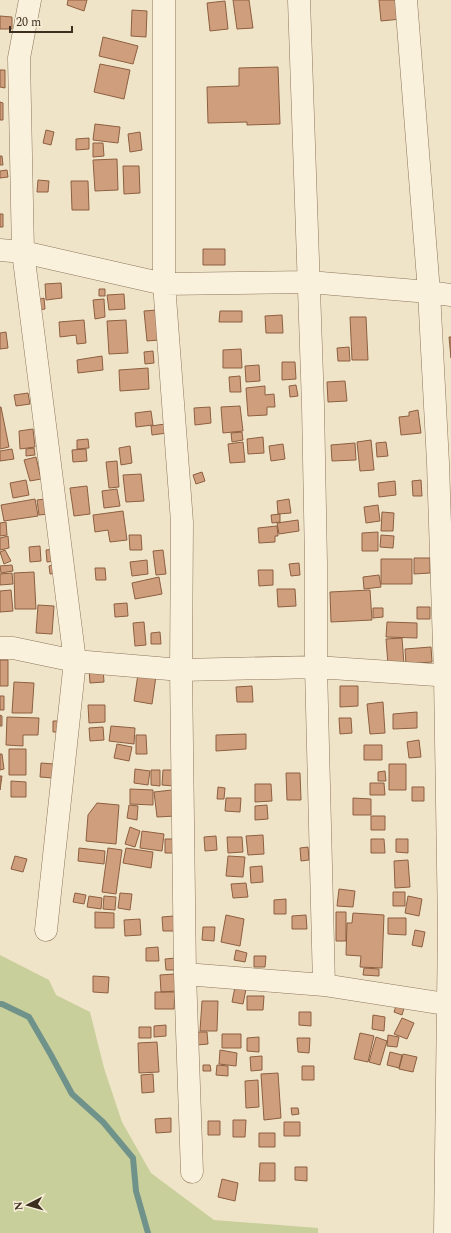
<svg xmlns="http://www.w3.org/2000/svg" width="451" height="1233" font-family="Spectral,serif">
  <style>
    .green { fill: #c9cf9b }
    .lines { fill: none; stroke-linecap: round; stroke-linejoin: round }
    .stream { stroke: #6f938a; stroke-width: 6 }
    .building { fill: #cf9f7d; stroke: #8d5f41 }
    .minor-casing { stroke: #8d765c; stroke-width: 23 }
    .minor { stroke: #faf1dc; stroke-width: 22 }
  </style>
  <rect width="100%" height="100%" fill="#f0e4c8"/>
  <!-- green -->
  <path class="green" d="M0 955 49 980 56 995 90 1012 104 1068 122 1122 151 1173 214 1220 318 1228V1233H0Z"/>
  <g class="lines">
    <!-- stream -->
    <path class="stream" d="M0 1004H2L29 1017 51 1055 72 1094 103 1122 133 1158 136 1191 148 1233"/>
  </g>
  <!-- building -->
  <path class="building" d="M68 0H87L84 11 67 5Z
    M233 0H249L253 28 237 29Z
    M379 0H400L401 19 381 21Z
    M225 1 228 29 210 31 207 3Z
    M132 10 147 11 146 37 131 36Z
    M0 16 12 17V29H0Z
    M103 37 138 46 133 64 99 56Z
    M100 64 130 70 124 99 94 92Z
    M278 67 280 124 247 125V122L208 123 207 87 239 86V68Z
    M0 70H5V88L0 87Z
    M0 102 3 103V120H0Z
    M95 124 120 127 118 143 93 140Z
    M46 130 54 132 51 145 43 143Z
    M140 132 142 150 130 152 128 134Z
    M89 138V149L76 150V139Z
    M93 143H103L104 156 93 157Z
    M0 156H2L3 165H0Z
    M117 159 118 190 95 191 93 160Z
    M123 166H139L140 193 124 194Z
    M7 170 8 177 0 178V171Z
    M38 180 49 181 48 192H37Z
    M71 181H88L89 210H72Z
    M0 214H3V227H0Z
    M203 249H225V265H203Z
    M61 283 62 298 46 300 45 284Z
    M99 289H105V296H99Z
    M124 294 125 309 109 310 107 295Z
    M44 298 45 309 38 310 37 300Z
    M104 299 105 317 95 319 93 300Z
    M157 310 159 340 147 341 144 311Z
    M220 311H242V322H219Z
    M282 315 283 333H266L265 316Z
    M350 317H366L368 360H352Z
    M84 320 86 343 77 344 76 335 60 337 59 322Z
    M126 320 128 353 109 354 107 321Z
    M6 332 8 348 0 349V333Z
    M449 337H451V358Z
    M349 347 350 361H338L337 348Z
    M241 349 242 368H223V350Z
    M153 351 154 363 145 364 144 352Z
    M102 356 103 370 78 373 77 360Z
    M282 362H295L296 379 282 380Z
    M259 365 260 381 246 382 245 366Z
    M148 368 149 389 120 391 119 370Z
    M240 376 241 392H230L229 377Z
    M345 381 347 401 328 402 327 382Z
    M296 385 298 396 290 397 289 386Z
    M265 386V395L274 394 275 407H267V415L248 416 246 388Z
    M28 393 30 404 16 406 14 395Z
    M240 406 243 431 223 433 221 407Z
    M0 407H1L9 447 0 449Z
    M210 407 211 423 195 425 194 408Z
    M418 410 421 433 401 435 399 417 409 416V412Z
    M151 411 153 425 136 427 135 413Z
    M165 424 167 433 152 435 151 426Z
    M33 429 35 447 20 449 19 431Z
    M242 432 243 440 232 442 231 433Z
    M263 437 264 453 248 454 247 439Z
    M88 439 89 448 77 449V440Z
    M371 440 374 470 360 471 357 442Z
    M243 442 245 462 230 463 228 444Z
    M386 442 388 456 377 457 376 443Z
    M355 443 356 460 332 461 331 445Z
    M283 444 285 459 271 461 269 446Z
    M130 446 132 463 121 465 119 448Z
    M34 448 35 455 26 456V449Z
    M12 449 14 459 0 461V451Z
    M86 449 87 461 73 462 72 450Z
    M36 457 41 479 30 481 24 460Z
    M117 461 119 487 109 488 106 462Z
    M202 472 205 481 196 484 193 475Z
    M141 474 144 501 126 502 123 475Z
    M26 480 29 495 13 498 10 483Z
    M421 480 422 496H413L412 481Z
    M395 481 396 495 379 497 378 483Z
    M87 486 90 514 74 516 70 488Z
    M117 489 120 506 104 508 102 491Z
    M35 499 38 516 4 521 1 505Z
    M46 499 48 514 39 515 37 500Z
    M289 499 291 513 278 514 277 501Z
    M378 505 380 521 366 523 364 507Z
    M123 511 127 540 110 542 108 530 95 532 93 515Z
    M382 512 394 513 393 531H381Z
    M280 514V522L272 523 271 515Z
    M298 520 299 531 279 534 277 523Z
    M6 522 7 535 0 536V523Z
    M277 526 278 536H275V542L259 543 258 528Z
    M378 532V551H362V533Z
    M129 535H141L142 550H130Z
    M381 535 394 536 393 548 380 547Z
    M8 536 9 548 0 550V538Z
    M40 546 41 561 30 562 29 547Z
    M55 549 56 561 47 562 46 550Z
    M5 550 11 561 4 564 0 552Z
    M163 550 166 574 156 575 153 551Z
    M414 558H430V573L414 574Z
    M381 559H412V584H381Z
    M147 560 148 574 132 576 130 562Z
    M299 563 300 575 291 576 289 564Z
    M56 564 57 573 50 574 49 566Z
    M12 565 13 571 1 573 0 566Z
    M95 568H105L106 580H96Z
    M258 570H273V585L259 586Z
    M34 572 36 609H15L14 573Z
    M12 573 13 584 0 585V574Z
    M379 575 381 587 364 589 363 577Z
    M159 577 162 594 135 599 132 583Z
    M277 589H295L296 606 278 607Z
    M11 590 13 611 0 612V591Z
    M370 590 372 620 331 622 330 592Z
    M127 603 128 616 115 617 114 604Z
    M38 605 54 606 52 634 36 633Z
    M417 607H430V619H417Z
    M373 608H383V617L373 618Z
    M144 622 146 645 135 646 133 623Z
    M387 622 417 623V638L386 637Z
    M160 632 161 644H151V633Z
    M402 638 404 664 388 665 386 639Z
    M431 647 432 662 406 664 405 649Z
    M0 660H8V686H0Z
    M103 668 104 682 90 683 89 669Z
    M138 674 156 676 152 704 134 701Z
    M14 682 34 683 32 713H12Z
    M252 686 253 702H237L236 687Z
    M340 686H358V706L340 707Z
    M0 696H4V710H0Z
    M383 702 385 733 370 734 367 704Z
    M88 705H105V722L89 723Z
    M417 712V728L393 729V714Z
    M0 715 2 716V726H0Z
    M7 717 39 718 38 735H23V746L6 745Z
    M339 718H351L352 733 340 734Z
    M53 721H62V732H53Z
    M111 726 135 728 134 744 109 741Z
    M103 727 104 740 90 741 89 728Z
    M246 734V749L216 751V735Z
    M136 735H146L147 754H136Z
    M419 740 421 757 409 758 407 742Z
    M117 744 132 747 129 761 114 758Z
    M364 745H382V760H364Z
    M9 749H26V775H9Z
    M0 754H2L4 769 0 770Z
    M41 763 54 764 53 778 40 777Z
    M389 764H406V790H389Z
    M135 769 150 771 148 785 134 783Z
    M151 770H160V786L151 785Z
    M163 770H175L174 786 162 785Z
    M385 771 386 781H378V772Z
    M286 773H300L301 800H287Z
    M0 776H2L0 790Z
    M11 781 26 782V797H11Z
    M370 783H384L385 795H370Z
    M255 784H271L272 801 255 802Z
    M218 787 225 788 224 799H217Z
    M412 787H424V801H412Z
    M130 789 153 790V805L130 804Z
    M172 790 175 816 157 817 154 792Z
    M226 798H241L240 812 225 811Z
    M353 798 371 799V815H353Z
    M97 803 119 805 116 844 86 841 88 815Z
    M129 805 138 806 137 820 127 818Z
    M267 805 268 819 255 820V806Z
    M371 816H385V830H371Z
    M130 827 140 831 135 847 125 844Z
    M142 831 164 834 162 851 140 848Z
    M263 835 264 854 248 855 246 836Z
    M216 836 217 850 205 851 204 837Z
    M227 837H242L243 852 228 853Z
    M165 839H174L175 853H165Z
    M371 839H384L385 853H371Z
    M396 839H408V853L396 852Z
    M308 847 309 860 301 861 300 848Z
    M79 848 105 851 104 864 78 861Z
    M108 848 122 850 116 894 102 892Z
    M126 848 153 852 151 868 123 863Z
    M15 856 27 859 23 872 11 869Z
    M228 856 245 857 243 877 226 876Z
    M408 860 410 887 395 888 394 861Z
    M262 866 263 882 251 883 250 867Z
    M246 883 248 897 233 898 231 884Z
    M339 889 355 891 353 907 337 906Z
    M393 892H405V906H393Z
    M75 893 86 895 84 904 73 902Z
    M120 893 132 894 130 910 118 908Z
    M89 896 102 898 101 909 87 907Z
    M104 896 116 897 115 910 103 909Z
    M408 896 422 899 419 916 405 913Z
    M286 899V914H274V900Z
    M95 912 114 913V928H95Z
    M336 912H346V941H336Z
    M353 913 384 915 382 968 360 967 361 956 346 955 347 923H352Z
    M226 915 244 919 240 946 221 942Z
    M306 915 307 929H292V916Z
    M174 916 175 931H163L162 917Z
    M388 918H406V935L388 934Z
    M140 919 141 935 125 936 124 920Z
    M203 927H215L214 941 202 940Z
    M415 930 425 932 422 947 412 945Z
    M158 947 159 961H146V948Z
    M236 950 247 953 245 962 234 960Z
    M254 956H266L265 967H254Z
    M176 958V970H166L165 959Z
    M364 968 379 969V976L363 975Z
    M175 974 176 991 161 992 160 975Z
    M93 976 109 977 108 993 93 992Z
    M235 987 246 989 243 1004 232 1002Z
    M155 992H175L174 1009H155Z
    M247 996H264L263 1010H247Z
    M202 1001H218L217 1031H200Z
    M396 1006 404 1008 402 1015 394 1012Z
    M299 1012H311V1026L299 1025Z
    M373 1015 385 1017 384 1031 372 1029Z
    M402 1018 414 1023 407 1039 394 1034Z
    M166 1025V1036L154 1037V1026Z
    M139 1027H151V1038H139Z
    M197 1032H207L208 1044 197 1045Z
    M360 1033 374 1036 368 1062 354 1059Z
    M222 1034H241V1048H222Z
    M388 1035 399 1037 397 1047 387 1046Z
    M259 1037V1052L247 1051V1038Z
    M376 1037 387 1041 380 1065 369 1062Z
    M297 1038H310L309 1053 298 1052Z
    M157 1042 159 1072 139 1073 138 1043Z
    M220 1050 237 1053 236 1066 219 1064Z
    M390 1052 402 1055 399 1068 387 1065Z
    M403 1054 417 1057 413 1072 399 1069Z
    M262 1056V1070L251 1071 250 1057Z
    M203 1065H210L211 1071H203Z
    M217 1065 228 1066V1076L216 1075Z
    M302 1066H314V1080H302Z
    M278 1073 281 1118 264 1120 261 1074Z
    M153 1074 154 1092 142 1093 141 1075Z
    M258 1080 259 1107 246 1108 245 1081Z
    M291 1108H298L299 1114 292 1115Z
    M171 1118V1132L156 1133 155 1119Z
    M233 1120H246L245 1137H233Z
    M208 1121H220V1135H208Z
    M284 1122H300V1136H284Z
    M259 1133H275V1147H259Z
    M260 1163H275V1181H259Z
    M295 1167H307V1181L295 1180Z
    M222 1179 238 1183 235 1201 218 1197Z"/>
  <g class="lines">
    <defs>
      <path id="minor" d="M30 0 19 58 23 252 75 661 46 930
        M164 0V284L182 522 181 670 185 974 324 985 451 1005
        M299 0 313 405 316 563V667L324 985
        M406 0 429 292 438 463 445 676 449 928 445 1233
        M0 250 23 252 164 284 309 282 429 292 451 295
        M0 648H13L75 661 181 670 316 667 451 676
        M185 974 192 1172"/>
    </defs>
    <!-- minor casing -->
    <use href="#minor" class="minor-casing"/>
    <!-- minor -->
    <use href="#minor" class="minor"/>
  </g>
  <!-- north arrow -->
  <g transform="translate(28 1205) rotate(264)" stroke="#f7eed8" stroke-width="3" paint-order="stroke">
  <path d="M0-3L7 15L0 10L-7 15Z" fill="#3d2e20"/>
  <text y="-6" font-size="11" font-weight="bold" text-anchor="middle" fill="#3d2e20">N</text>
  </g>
  <!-- scale -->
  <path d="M10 26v6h62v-6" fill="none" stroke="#3d2e20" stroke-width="2"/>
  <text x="16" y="26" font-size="12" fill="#3d2e20" stroke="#f7eed8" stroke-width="3" paint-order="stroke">20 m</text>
</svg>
